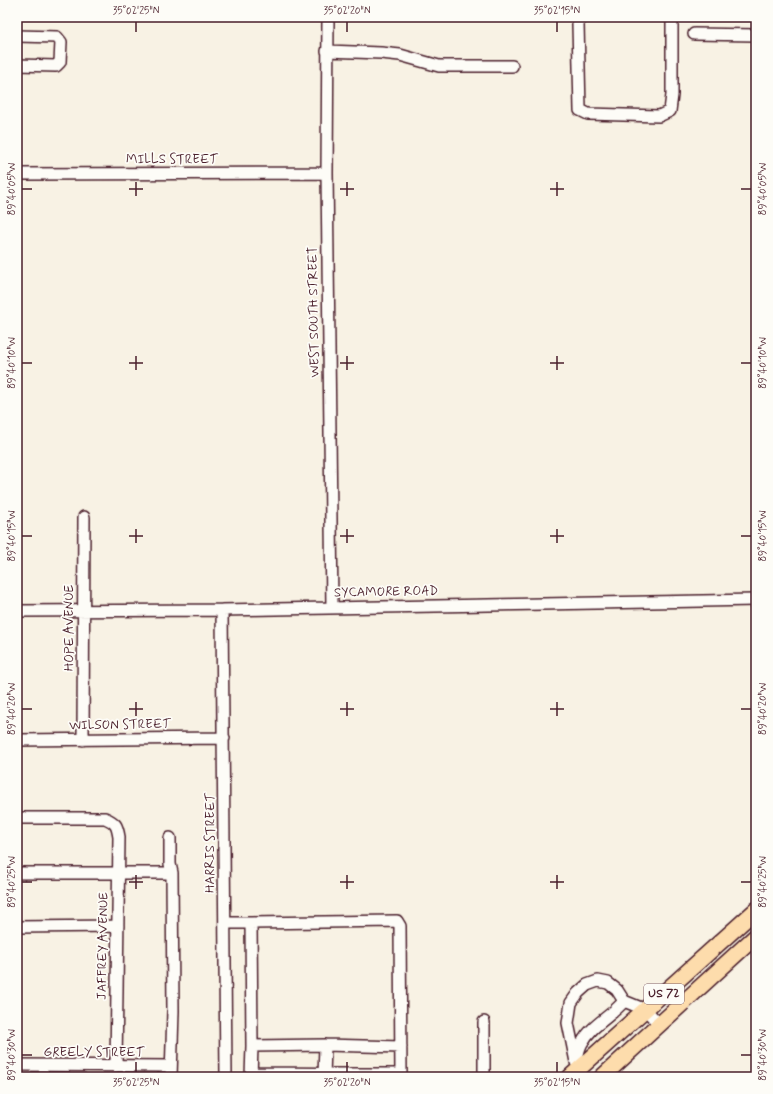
<svg xmlns="http://www.w3.org/2000/svg" width="773" height="1094" font-family="Mynerve,sans-serif">
  <style>
    .lines { fill: none; stroke-linecap: round; stroke-linejoin: round }
    .minor-casing { stroke: #4a1f2b; stroke-width: 14 }
    .major-casing { stroke: #4a1f2b; stroke-width: 18 }
    .minor { stroke: #fdfcf7; stroke-width: 11 }
    .major { stroke: #fddcac; stroke-width: 15 }
    .ticks { fill: none; stroke: #4a1f2b; stroke-width: 1.5 }
    .labels { text-anchor: middle; dominant-baseline: central; stroke-width: 3.5; stroke-linejoin: round; paint-order: stroke }
    .shield { fill: #fdfcf7; stroke: #806168; stroke-width: 1 }
    .shield-label { font-size: 12px; font-weight: bold; fill: #4a1f2b }
    .street-label { font-size: 13px; fill: #4a1f2b; stroke: #fdfcf7 }
    .neatline { fill: none; stroke: #4a1f2b; stroke-width: 1.5 }
    .ticks-label { font-size: 10px; text-anchor: middle; fill: #4a1f2b }
  </style>
  <rect width="100%" height="100%" fill="#f8f2e4"/>
  <filter id="ink" filterUnits="userSpaceOnUse"><feTurbulence type="fractalNoise" baseFrequency=".025" numOctaves="2"/><feDisplacementMap in="SourceGraphic" scale="8" xChannelSelector="R" yChannelSelector="G"/><feConvolveMatrix kernelMatrix="1 2 1 2 8 2 1 2 1" color-interpolation-filters="sRGB"/></filter>
  <g filter="url(#ink)">
    <g class="lines">
      <defs>
        <path id="minor" d="M328 17 327 173 332 607
          M581 17 578 24 580 110 588 114 659 116 670 111 672 95V17
          M694 34 756 35
          M17 36 57 37 61 42 60 62 56 66 17 65
          M327 51 381 53 400 55 439 66H512
          M17 174 327 173
          M222 610 226 1077
          M17 611 222 610 756 600
          M17 740 224 738
          M83 740 84 517
          M17 818H105C116 823 117 825 119 837L116 1066
          M170 838V864L172 873 173 1011 171 1077
          M17 873H172
          M225 923H251
          M17 927 118 926
          M325 1045 401 1047
          M576 1061C578 1055 579 1048 582 1043 591 1025 612 1016 624 1001
          M17 1065 170 1066
          M579 1069 576 1062 568 1023 571 1003 578 993 587 985 598 981 608 983 617 990 624 1001 646 1010 659 1024
          M251 1073 401 1074
          M251 1077 252 1046
          M324 1077 325 1045 252 1046 251 923 397 921 400 926 401 1077
          M484 1077V1022"/>
        <path id="major" d="M570 1077 756 910
          M602 1077 756 936"/>
      </defs>
      <!-- minor casing -->
      <use href="#minor" class="minor-casing"/>
      <!-- major casing -->
      <use href="#major" class="major-casing"/>
      <!-- minor -->
      <use href="#minor" class="minor"/>
      <!-- major -->
      <use href="#major" class="major"/>
    </g>
  </g>
  <!-- ticks -->
  <path class="ticks" d="M136 22V32M347 22V32M557 22V32M136 182V196M347 182V196M557 182V196M22 189H32M129 189H143M340 189H354M550 189H564M741 189H751M136 356V370M347 356V370M557 356V370M22 363H32M129 363H143M340 363H354M550 363H564M741 363H751M136 529V543M347 529V543M557 529V543M22 536H32M129 536H143M340 536H354M550 536H564M741 536H751M136 702V716M347 702V716M557 702V716M22 709H32M129 709H143M340 709H354M550 709H564M741 709H751M136 875V889M347 875V889M557 875V889M22 882H32M129 882H143M340 882H354M550 882H564M741 882H751M22 1055H32M741 1055H751M136 1062V1072M347 1062V1072M557 1062V1072"/>
  <g class="labels">
    <!-- shield labels -->
    <rect class="shield" x="644" y="984" width="40" height="20" rx="3"/>
    <g class="shield-label">
      <text x="664" y="994">US 72</text>
    </g>
    <!-- street labels -->
    <g class="street-label">
      <text x="172" y="159">MILLS STREET</text>
      <text transform="translate(314 312) rotate(-91)">WEST SOUTH STREET</text>
      <text transform="translate(386 592) rotate(-1)">SYCAMORE ROAD</text>
      <text transform="translate(69 628) rotate(-90)">HOPE AVENUE</text>
      <text transform="translate(120 725) rotate(-1)">WILSON STREET</text>
      <text transform="translate(210 843) rotate(-90)">HARRIS STREET</text>
      <text transform="translate(103 946) rotate(-89)">JAFFREY AVENUE</text>
      <text x="94" y="1052">GREELY STREET</text>
    </g>
  </g>
  <!-- margin -->
  <rect width="773" height="1094" fill="none" stroke="#fdfcf7" stroke-width="44"/>
  <rect x="22" y="22" width="729" height="1050" class="neatline"/>
  <g class="ticks-label">
    <text x="136" y="14">35°02'25"N</text>
    <text x="347" y="14">35°02'20"N</text>
    <text x="557" y="14">35°02'15"N</text>
    <text transform="translate(762 189) rotate(-90)" y="4">89°40'05"W</text>
    <text transform="translate(11 189) rotate(-90)" y="4">89°40'05"W</text>
    <text transform="translate(762 363) rotate(-90)" y="4">89°40'10"W</text>
    <text transform="translate(11 363) rotate(-90)" y="4">89°40'10"W</text>
    <text transform="translate(762 536) rotate(-90)" y="4">89°40'15"W</text>
    <text transform="translate(11 536) rotate(-90)" y="4">89°40'15"W</text>
    <text transform="translate(762 709) rotate(-90)" y="4">89°40'20"W</text>
    <text transform="translate(11 709) rotate(-90)" y="4">89°40'20"W</text>
    <text transform="translate(762 882) rotate(-90)" y="4">89°40'25"W</text>
    <text transform="translate(11 882) rotate(-90)" y="4">89°40'25"W</text>
    <text transform="translate(762 1055) rotate(-90)" y="4">89°40'30"W</text>
    <text transform="translate(11 1055) rotate(-90)" y="4">89°40'30"W</text>
    <text x="136" y="1086">35°02'25"N</text>
    <text x="347" y="1086">35°02'20"N</text>
    <text x="557" y="1086">35°02'15"N</text>
  </g>
</svg>
